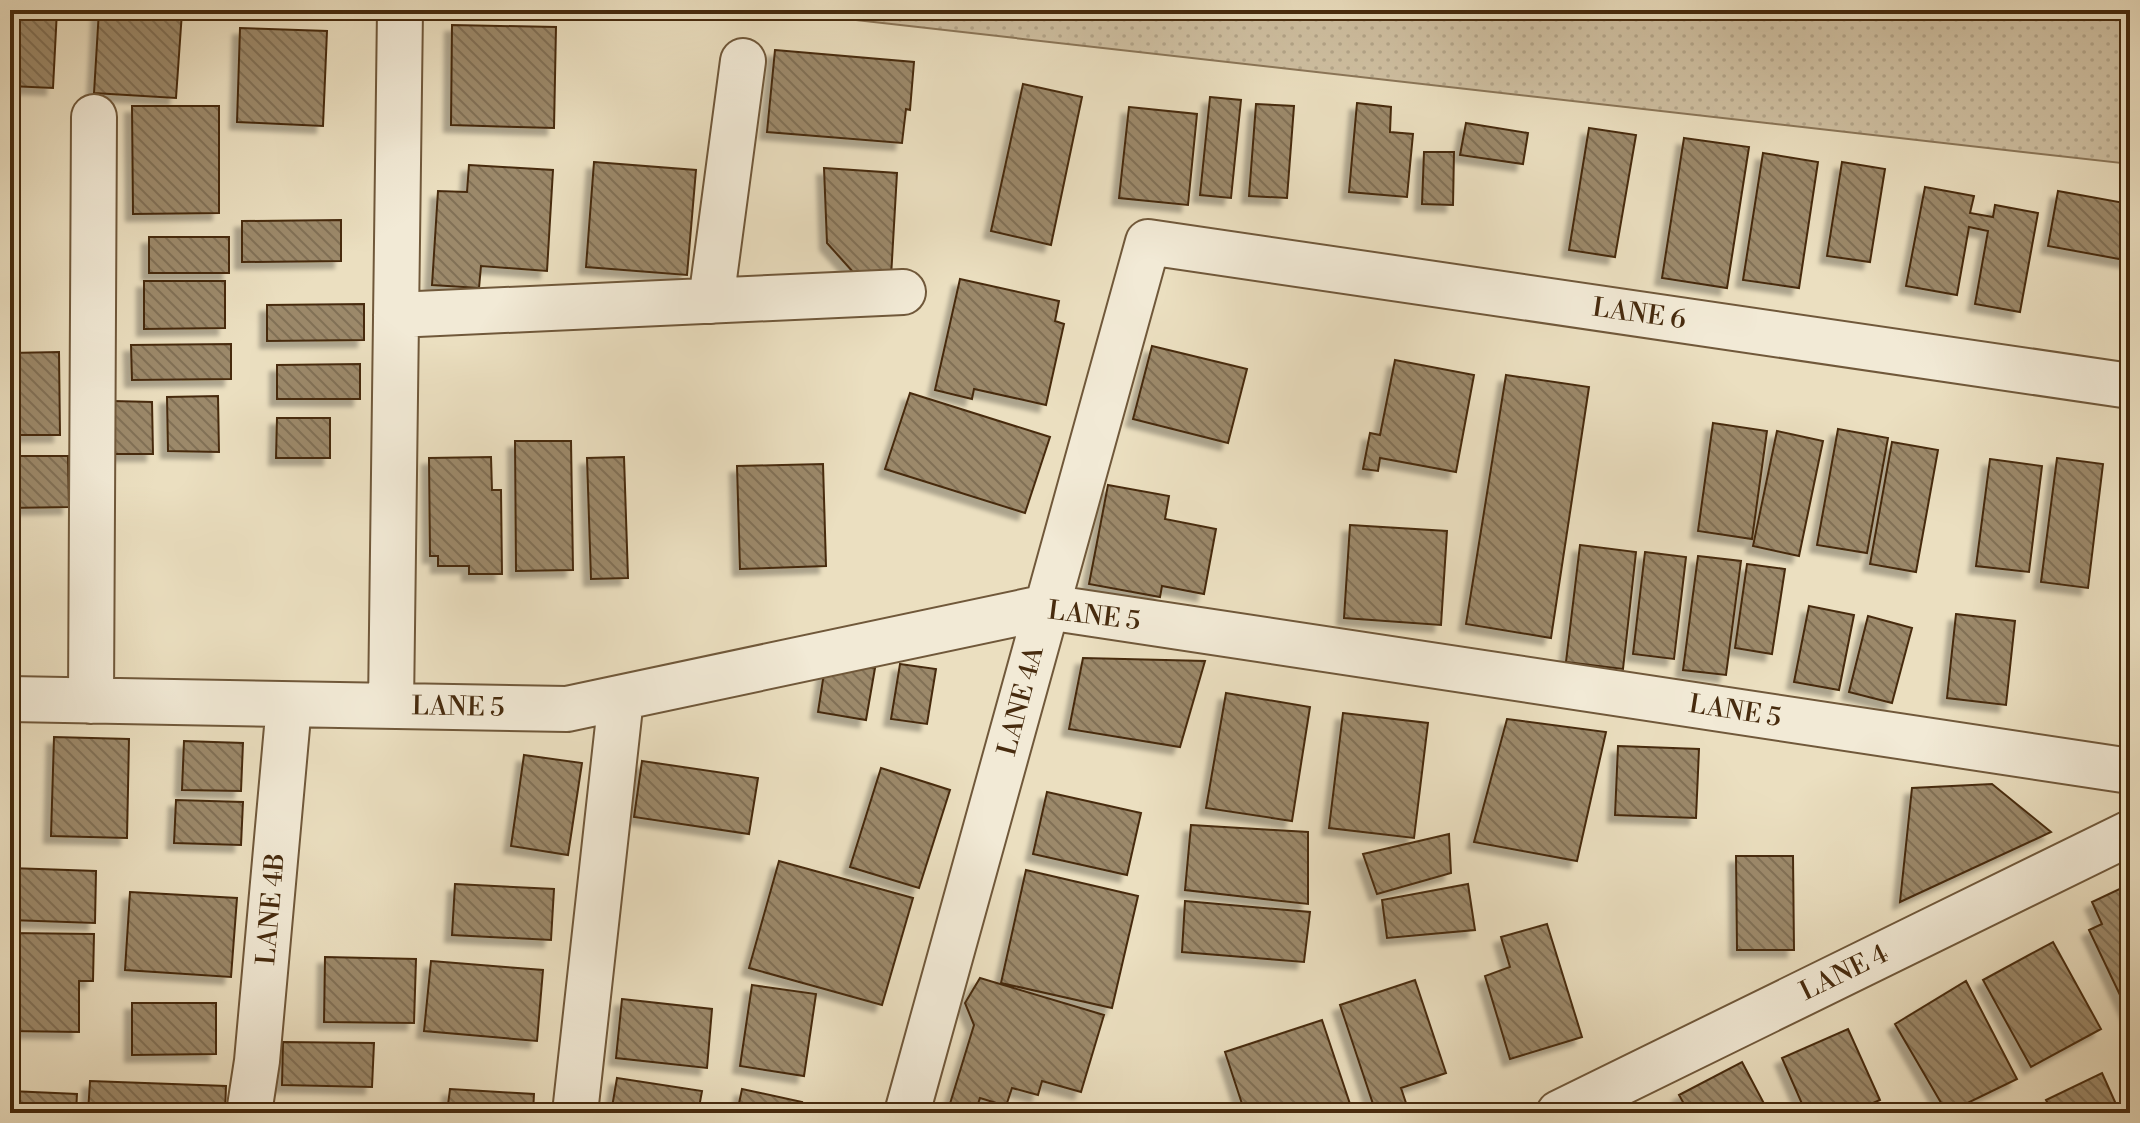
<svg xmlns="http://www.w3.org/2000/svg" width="2140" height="1123" font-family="'Libre Bodoni',serif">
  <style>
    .green { fill: url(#green-dots); stroke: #8b7658; stroke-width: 2 }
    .building { fill: url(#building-back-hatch); stroke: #472b0e; stroke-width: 2; filter: url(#shadow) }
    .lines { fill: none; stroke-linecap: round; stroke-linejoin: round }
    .street-casing { stroke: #70583a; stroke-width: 48 }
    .street { stroke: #f2ead6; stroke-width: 44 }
    .labels { text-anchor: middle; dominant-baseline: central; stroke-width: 6; stroke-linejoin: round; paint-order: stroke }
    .street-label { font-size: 26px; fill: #472b0e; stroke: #f2ead6 }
  </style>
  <defs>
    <pattern id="green-dots" width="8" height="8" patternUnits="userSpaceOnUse" patternTransform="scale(2)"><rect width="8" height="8" fill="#cfc0a2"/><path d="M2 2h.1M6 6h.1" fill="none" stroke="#b3a58a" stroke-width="1.8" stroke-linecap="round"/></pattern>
    <pattern id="building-back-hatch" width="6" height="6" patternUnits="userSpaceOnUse" patternTransform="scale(2)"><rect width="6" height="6" fill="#9c896b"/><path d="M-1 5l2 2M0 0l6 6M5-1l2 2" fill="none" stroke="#817056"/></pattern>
    <filter id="shadow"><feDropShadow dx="-7" dy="7" stdDeviation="2" flood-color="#0004"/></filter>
  </defs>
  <rect width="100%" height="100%" fill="#ebdfc0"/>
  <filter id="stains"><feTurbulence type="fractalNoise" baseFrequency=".0025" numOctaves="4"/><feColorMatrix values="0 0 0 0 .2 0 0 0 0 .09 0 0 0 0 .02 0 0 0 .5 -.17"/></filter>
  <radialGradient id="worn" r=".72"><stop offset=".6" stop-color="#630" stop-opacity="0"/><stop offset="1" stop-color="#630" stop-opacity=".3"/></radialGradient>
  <!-- green -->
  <path class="green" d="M767 10H2130V164Z"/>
  <!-- building -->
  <path class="building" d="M10 10H57L53 88 10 86Z
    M99 10 182 12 176 98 94 93Z
    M452 25 556 27 554 128 451 125Z
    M240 28 327 31 323 126 237 122Z
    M775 50 914 62 910 110 906 109 902 143 767 132Z
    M1023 84 1082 97 1051 245 991 231Z
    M1210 97 1241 100 1231 198 1200 195Z
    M1357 103 1391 107 1390 132 1413 134 1407 197 1349 192Z
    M1256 104 1294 106 1287 198 1249 196Z
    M132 106H219V213L133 214Z
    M1129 107 1197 114 1188 205 1119 198Z
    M10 119H13V182H10Z
    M1466 123 1528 133 1523 164 1460 155Z
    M1589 128 1636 135 1615 257 1569 250Z
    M1684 138 1749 147 1727 288 1662 278Z
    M1424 152H1454L1453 205 1422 204Z
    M1763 153 1818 162 1799 288 1743 280Z
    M594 162 696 170 687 275 586 267Z
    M1842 162 1885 169 1870 262 1827 256Z
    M469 165 553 170 547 271 481 266 479 288 432 285 438 191 467 192Z
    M824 168 897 173 891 277 853 272 827 243Z
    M1925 187 1974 196 1970 213 1993 217 1995 205 2038 213 2020 312 1975 304 1988 231 1969 227 1957 295 1906 286Z
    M2058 191 2130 204V261L2048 246Z
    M341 220V261L242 262V221Z
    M149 237H229V273H149Z
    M960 279 1059 301 1055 321 1064 324 1046 405 974 389 972 399 935 390Z
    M144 281H225V328L144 329Z
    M364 304V340L267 341V305Z
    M231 344V379L132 380 131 345Z
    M1152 346 1247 369 1228 443 1133 419Z
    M59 352 60 435H10V353Z
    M1395 360 1474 375 1456 472 1380 458 1378 471 1363 469 1370 433 1380 435Z
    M360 364V399H277V365Z
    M1506 375 1589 387 1551 638 1466 624Z
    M910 393 1050 437 1025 513 885 469Z
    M218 396 219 452 168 451 167 397Z
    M113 401 152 402 153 454H113Z
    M277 418H330V458H276Z
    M1713 423 1767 431 1752 539 1698 531Z
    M1838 429 1888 438 1867 553 1817 545Z
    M1777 431 1823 441 1799 556 1753 546Z
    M515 441H571L573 570 516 571Z
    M1892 442 1938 450 1916 572 1870 564Z
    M10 456H68L69 507 10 508Z
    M491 457 492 490H501L502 574H469V566H438V556H430L429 458Z
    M624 457 628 578 591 579 587 458Z
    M2057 458 2103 464 2088 588 2041 582Z
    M1990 459 2042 466 2029 572 1976 566Z
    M823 464 826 566 740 569 737 466Z
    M1108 485 1169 496 1165 519 1216 529 1204 594 1162 586 1160 597 1089 584Z
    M1350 525 1447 531 1441 625 1344 618Z
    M1580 545 1636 552 1623 669 1566 662Z
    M1645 552 1686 557 1674 659 1633 654Z
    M1698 556 1741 561 1726 675 1683 670Z
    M1747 564 1785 569 1772 654 1735 648Z
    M1809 606 1854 615 1839 690 1794 682Z
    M1956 614 2015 621 2006 705 1947 698Z
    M1868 616 1912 628 1892 703 1849 692Z
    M1083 658 1205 661 1180 747 1069 729Z
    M826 660 875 668 866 720 818 712Z
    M900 664 936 669 927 724 891 719Z
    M1226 693 1310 707 1292 821 1206 808Z
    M1343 713 1428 723 1414 838 1329 828Z
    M1507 719 1606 732 1577 861 1474 842Z
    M54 737 129 739 127 838 51 836Z
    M184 741 243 743 241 791 182 790Z
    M1618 746 1699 749 1696 818 1615 815Z
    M524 755 582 763 568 855 511 846Z
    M642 761 758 778 749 834 634 817Z
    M881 768 950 790 919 888 850 867Z
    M1992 784 2051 832 1900 902 1912 788Z
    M1047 792 1141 813 1127 875 1033 854Z
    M176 800 243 802 241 845 174 843Z
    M1191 825 1308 832V904L1185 890Z
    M1449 834 1451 873 1377 894 1363 854Z
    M1736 856H1793L1794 950H1737Z
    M779 861 913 898 882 1005 749 968Z
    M10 868 96 871 95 923 10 920Z
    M1026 870 1138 896 1112 1008 1001 983Z
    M455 884 554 889 551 940 452 935Z
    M1468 884 1475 930 1387 938 1382 900Z
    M2130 884V1016L2089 930 2102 924 2092 902Z
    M130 892 237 898 231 977 125 970Z
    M1185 901 1310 912 1304 962 1182 952Z
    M1547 924 1582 1037 1510 1059 1485 976 1510 967 1501 937Z
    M10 933 94 934 93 981H79V1032L10 1031Z
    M2053 942 2101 1029 2031 1067 1983 980Z
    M325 957 416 959 414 1023 324 1022Z
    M431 961 543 970 537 1041 424 1031Z
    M980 978 1104 1015 1081 1092 1042 1081 1038 1095 1012 1088 1006 1106 980 1098 975 1113 949 1107 974 1025 965 1003Z
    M1415 980 1446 1073 1401 1088 1409 1112 1376 1113 1340 1005Z
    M1966 981 2017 1079 1947 1113 1895 1024Z
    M752 985 816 994 804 1076 740 1066Z
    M622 999 712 1009 707 1068 616 1058Z
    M132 1003H216V1054L132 1055Z
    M1322 1020 1353 1113H1245L1225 1052Z
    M1848 1029 1880 1100 1850 1113H1806L1782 1058Z
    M283 1042 374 1043 372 1087 282 1085Z
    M1742 1062 1769 1113H1689L1679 1095Z
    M2102 1073 2120 1113H2053L2046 1100Z
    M617 1078 702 1091 698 1113H611Z
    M90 1081 226 1086 225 1113H88Z
    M450 1089 534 1094 533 1113H447Z
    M742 1089 802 1102 799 1113H737Z
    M10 1091 77 1094 76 1113H10Z"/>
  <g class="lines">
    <defs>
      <path id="street" d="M711 301 743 61
        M396 315 903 292
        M10 699 567 709 1047 607 2130 771
        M91 701 94 117
        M391 706 400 10
        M249 1113 257 1061 289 705
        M575 1113 621 698
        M907 1113 1148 242 2130 386
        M1559 1113 2130 833"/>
    </defs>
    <!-- street casing -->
    <use href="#street" class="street-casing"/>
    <!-- street -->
    <use href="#street" class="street"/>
  </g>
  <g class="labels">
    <!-- street labels -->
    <g class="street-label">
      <text transform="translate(1639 314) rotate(8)">LANE 6</text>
      <text transform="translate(1094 616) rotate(7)">LANE 5</text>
      <text transform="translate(1021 701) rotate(-75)">LANE 4A</text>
      <text transform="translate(458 707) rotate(1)">LANE 5</text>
      <text transform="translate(1735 711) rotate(9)">LANE 5</text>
      <text transform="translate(271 909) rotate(-85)">LANE 4B</text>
      <text transform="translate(1844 973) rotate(-26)">LANE 4</text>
    </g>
  </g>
  <!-- margin -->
  <rect width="2140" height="1123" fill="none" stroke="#ebdfc0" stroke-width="40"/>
  <rect x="12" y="12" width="2116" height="1099" fill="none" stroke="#472b0e" stroke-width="4"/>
  <rect x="20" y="20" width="2100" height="1083" fill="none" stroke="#472b0e" stroke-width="2"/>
  <rect width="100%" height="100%" filter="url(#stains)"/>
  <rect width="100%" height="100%" fill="url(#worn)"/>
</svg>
